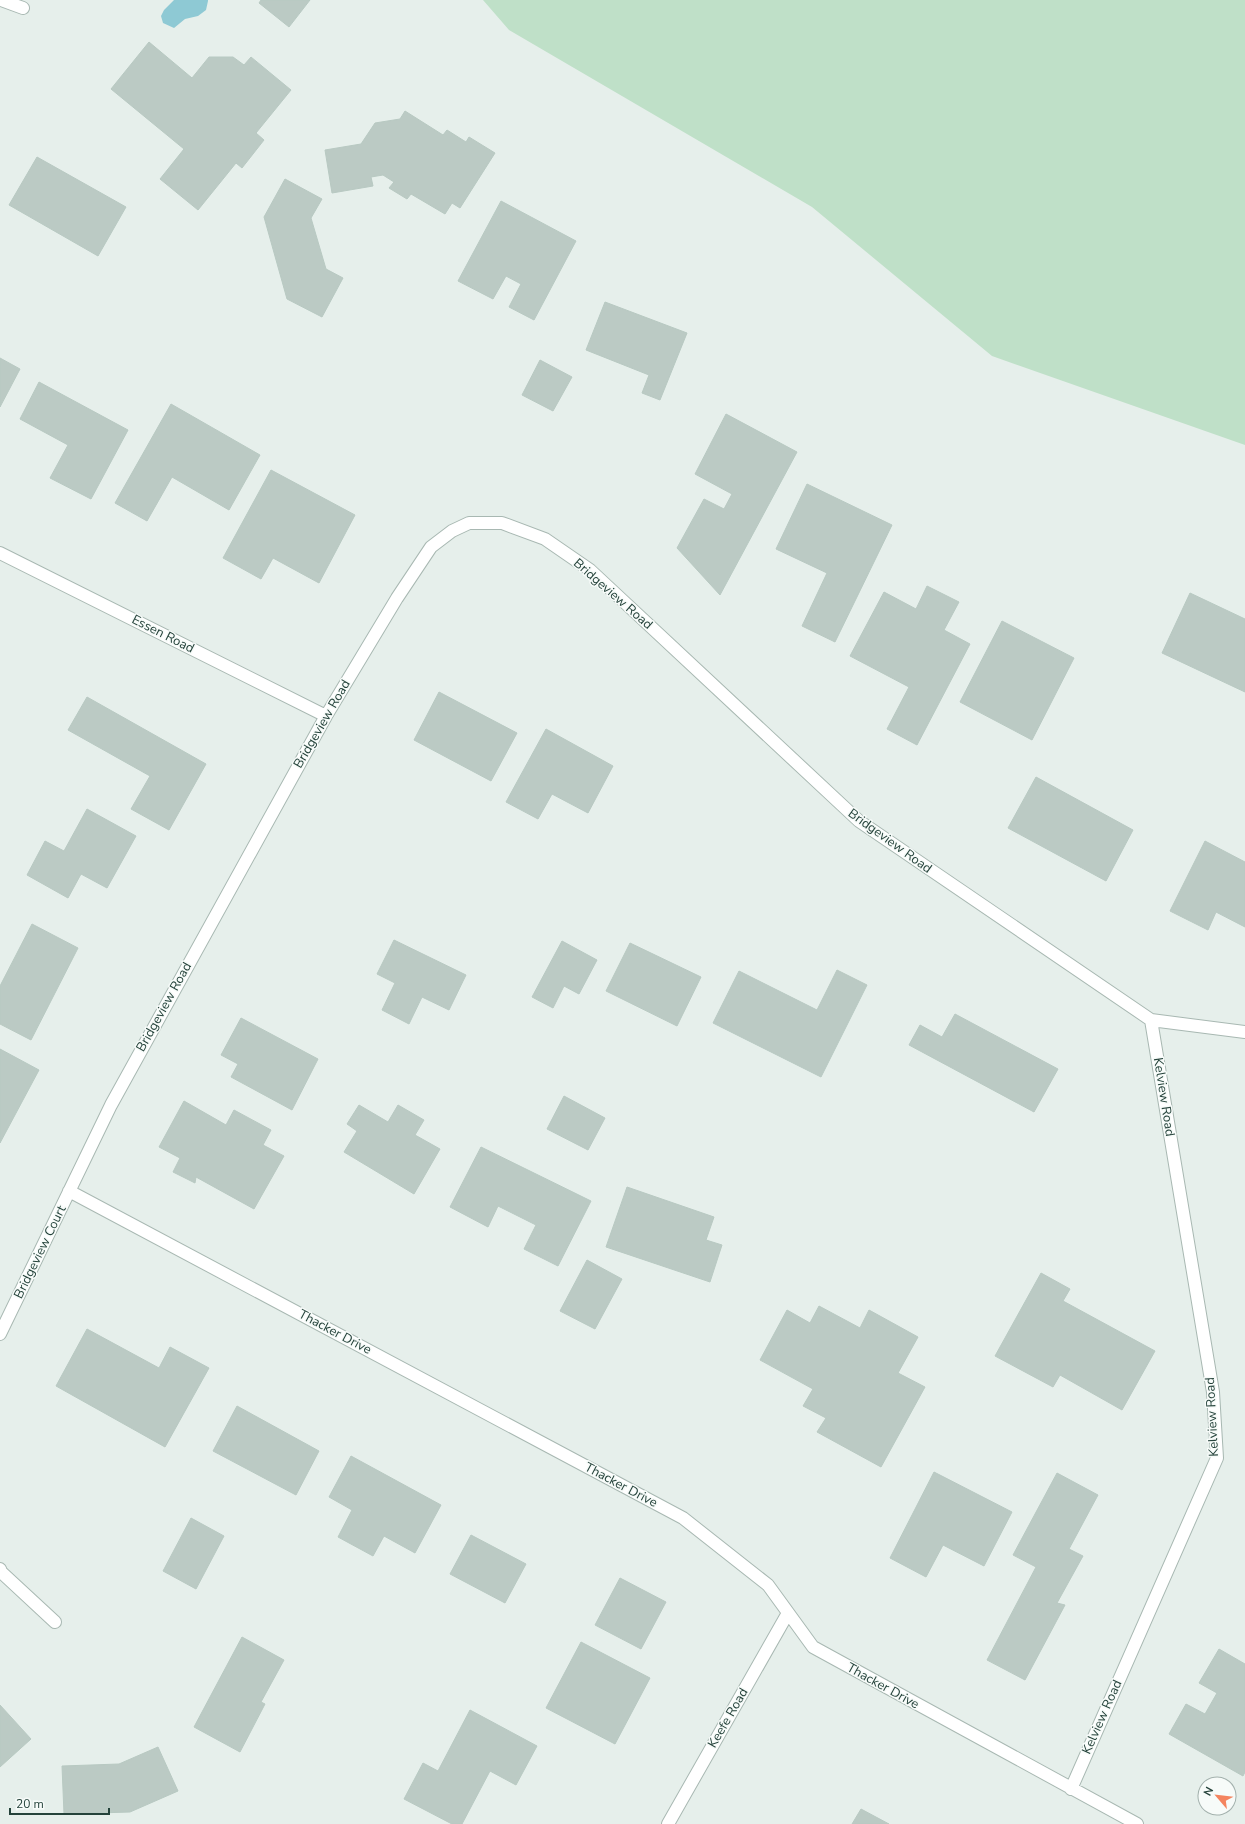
<svg xmlns="http://www.w3.org/2000/svg" width="1245" height="1824" font-family="'Nunito Sans',sans-serif">
  <style>
    .green { fill: #bfe0c8 }
    .water { fill: #8ec9d4 }
    .building { fill: #bbcac4; stroke: #b8c9c2 }
    .lines { fill: none; stroke-linecap: round; stroke-linejoin: round }
    .minor-casing { stroke: #a8b8b2; stroke-width: 14 }
    .minor { stroke: #fff; stroke-width: 12 }
    .labels { text-anchor: middle; dominant-baseline: central; stroke-width: 3; stroke-linejoin: round; paint-order: stroke }
    .street-label { font-size: 13px; fill: #24423a; stroke: #f7fbf9 }
  </style>
  <rect width="100%" height="100%" fill="#e6efeb"/>
  <!-- green -->
  <path class="green" d="M483 0H1245V445L992 356 812 207 509 30Z"/>
  <!-- water -->
  <path class="water" d="M174 0H208V1L206 10 198 16 185 19 174 28 163 23 161 16 164 10Z"/>
  <!-- building -->
  <path class="building" d="M261 0H310L289 27 259 3Z
    M149 42 192 78 209 57H233L244 65 251 57 291 90 256 133 264 140 242 168 236 163 198 210 160 179 184 149 111 89Z
    M405 111 443 135 447 130 466 142 469 137 495 153 460 208 452 203 445 214 411 194 407 199 389 188 394 182 383 175 371 177 373 186 332 193 325 150 361 144 375 123 400 119Z
    M37 157 126 207 98 256 9 205Z
    M285 179 322 199 311 218 326 269 343 278 322 317 287 299 264 217Z
    M501 201 576 241 534 320 509 307 521 284 506 276 493 299 458 281Z
    M605 302 687 333 660 400 642 393 649 375 586 350Z
    M0 358 20 369 0 407Z
    M540 360 572 377 553 411 522 395Z
    M39 382 128 430 91 499 50 478 68 445 20 419Z
    M171 404 260 455 229 510 172 477 147 521 115 503Z
    M726 414 797 452 720 595 677 548 704 499 724 509 732 494 695 474Z
    M271 470 355 515 319 583 273 558 261 579 223 558Z
    M807 484 892 525 835 642 802 626 827 573 776 549Z
    M927 586 959 602 944 630 970 644 917 745 887 729 909 687 850 656 884 592 916 609Z
    M1190 593 1245 619V692L1162 653Z
    M1002 621 1074 658 1032 740 960 702Z
    M439 692 517 733 491 781 414 740Z
    M87 697 206 764 169 830 131 809 150 776 68 730Z
    M546 729 613 766 588 813 552 794 538 819 506 802Z
    M1036 777 1133 830 1106 881 1008 828Z
    M87 809 136 836 107 888 81 874 68 898 27 875 45 841 64 851Z
    M1205 841 1245 862V927L1216 912 1208 930 1170 911Z
    M32 924 78 948 31 1040 0 1024V986Z
    M394 940 466 975 449 1010 422 997 409 1024 382 1010 395 983 377 974Z
    M562 941 597 960 579 994 564 986 553 1008 532 997Z
    M630 943 701 977 677 1026 606 991Z
    M837 970 867 985 821 1077 713 1023 739 971 817 1010Z
    M955 1014 1058 1069 1034 1112 909 1045 920 1025 942 1037Z
    M241 1018 318 1059 292 1110 231 1077 238 1064 221 1055Z
    M0 1049 39 1070 0 1143Z
    M564 1096 605 1118 588 1150 547 1129Z
    M184 1101 226 1125 234 1110 271 1130 263 1145 284 1156 254 1209 196 1177 195 1183 173 1172 180 1158 159 1147Z
    M359 1105 388 1122 398 1105 424 1120 415 1135 440 1149 414 1194 344 1152 357 1131 347 1124Z
    M481 1147 591 1201 558 1266 524 1249 536 1225 498 1206 488 1227 450 1207Z
    M627 1187 714 1217 706 1240 722 1245 710 1282 606 1247Z
    M587 1260 622 1279 595 1329 560 1311Z
    M1041 1273 1070 1289 1063 1301 1155 1351 1122 1410 1060 1375 1053 1387 995 1356Z
    M819 1306 860 1328 869 1310 918 1337 898 1373 925 1387 881 1467 817 1432 826 1418 803 1406 813 1389 760 1360 787 1310 810 1323Z
    M87 1329 159 1368 170 1347 209 1368 165 1447 56 1386Z
    M237 1406 319 1451 296 1495 213 1451Z
    M351 1456 441 1505 415 1553 384 1536 373 1556 338 1537 352 1510 329 1497Z
    M934 1472 1012 1512 984 1566 943 1545 926 1577 890 1558Z
    M1057 1473 1098 1495 1069 1549 1083 1556 1057 1603 1065 1605 1025 1680 987 1660 1036 1567 1013 1555Z
    M191 1518 224 1536 196 1589 163 1571Z
    M471 1535 526 1564 505 1603 450 1574Z
    M620 1578 666 1602 641 1649 595 1625Z
    M242 1637 284 1660 261 1702 265 1704 240 1752 194 1727Z
    M581 1642 650 1678 615 1744 546 1708Z
    M1219 1649 1245 1664V1772L1243 1776 1169 1734 1186 1704 1205 1714 1217 1693 1199 1683Z
    M0 1705 31 1739 0 1767Z
    M470 1710 537 1746 516 1785 490 1771 462 1824H452L404 1799 423 1763 438 1771Z
    M158 1747 178 1791 130 1812 64 1814 62 1766 119 1764Z
    M861 1809 889 1824H852Z"/>
  <g class="lines">
    <defs>
      <path id="minor" d="M1 0 23 8
        M0 553 326 716
        M69 1191 683 1518 768 1585 813 1647 1137 1824
        M0 1334 111 1105 326 716 397 598 431 547 452 531 469 523H502L545 539 590 570 859 821 1151 1020 1245 1032
        M0 1569 1 1572 55 1622
        M1071 1789 1217 1458 1213 1392 1151 1020
        M668 1824 788 1613"/>
    </defs>
    <!-- minor casing -->
    <use href="#minor" class="minor-casing"/>
    <!-- minor -->
    <use href="#minor" class="minor"/>
  </g>
  <g class="labels">
    <!-- street labels -->
    <g class="street-label">
      <text transform="translate(613 594) rotate(41)">Bridgeview Road</text>
      <text transform="translate(163 634) rotate(27)">Essen Road</text>
      <text transform="translate(322 724) rotate(-60)">Bridgeview Road</text>
      <text transform="translate(890 841) rotate(36)">Bridgeview Road</text>
      <text transform="translate(164 1007) rotate(-61)">Bridgeview Road</text>
      <text transform="translate(1164 1097) rotate(81)">Kelview Road</text>
      <text transform="translate(40 1252) rotate(-64)">Bridgeview Court</text>
      <text transform="translate(335 1332) rotate(28)">Thacker Drive</text>
      <text transform="translate(1212 1417) rotate(-93)">Kelview Road</text>
      <text transform="translate(621 1485) rotate(28)">Thacker Drive</text>
      <text transform="translate(883 1686) rotate(29)">Thacker Drive</text>
      <text transform="translate(1102 1717) rotate(-66)">Kelview Road</text>
      <text transform="translate(728 1718) rotate(-60)">Keefe Road</text>
    </g>
  </g>
  <!-- north arrow -->
  <g transform="translate(1217 1796) rotate(298)"><circle r="19" fill="#f7fbf9" stroke="#a3b1ad"/>
  <path d="M0-3L7 15L0 10L-7 15Z" fill="#f4845f"/>
  <text y="-6" font-size="11" font-weight="bold" text-anchor="middle" fill="#24423a">N</text>
  </g>
  <!-- scale -->
  <path d="M10 1808v6h99v-6" fill="none" stroke="#24423a" stroke-width="2"/>
  <text x="16" y="1808" font-size="12" fill="#24423a" stroke="#f7fbf9" stroke-width="3" paint-order="stroke">20 m</text>
</svg>
